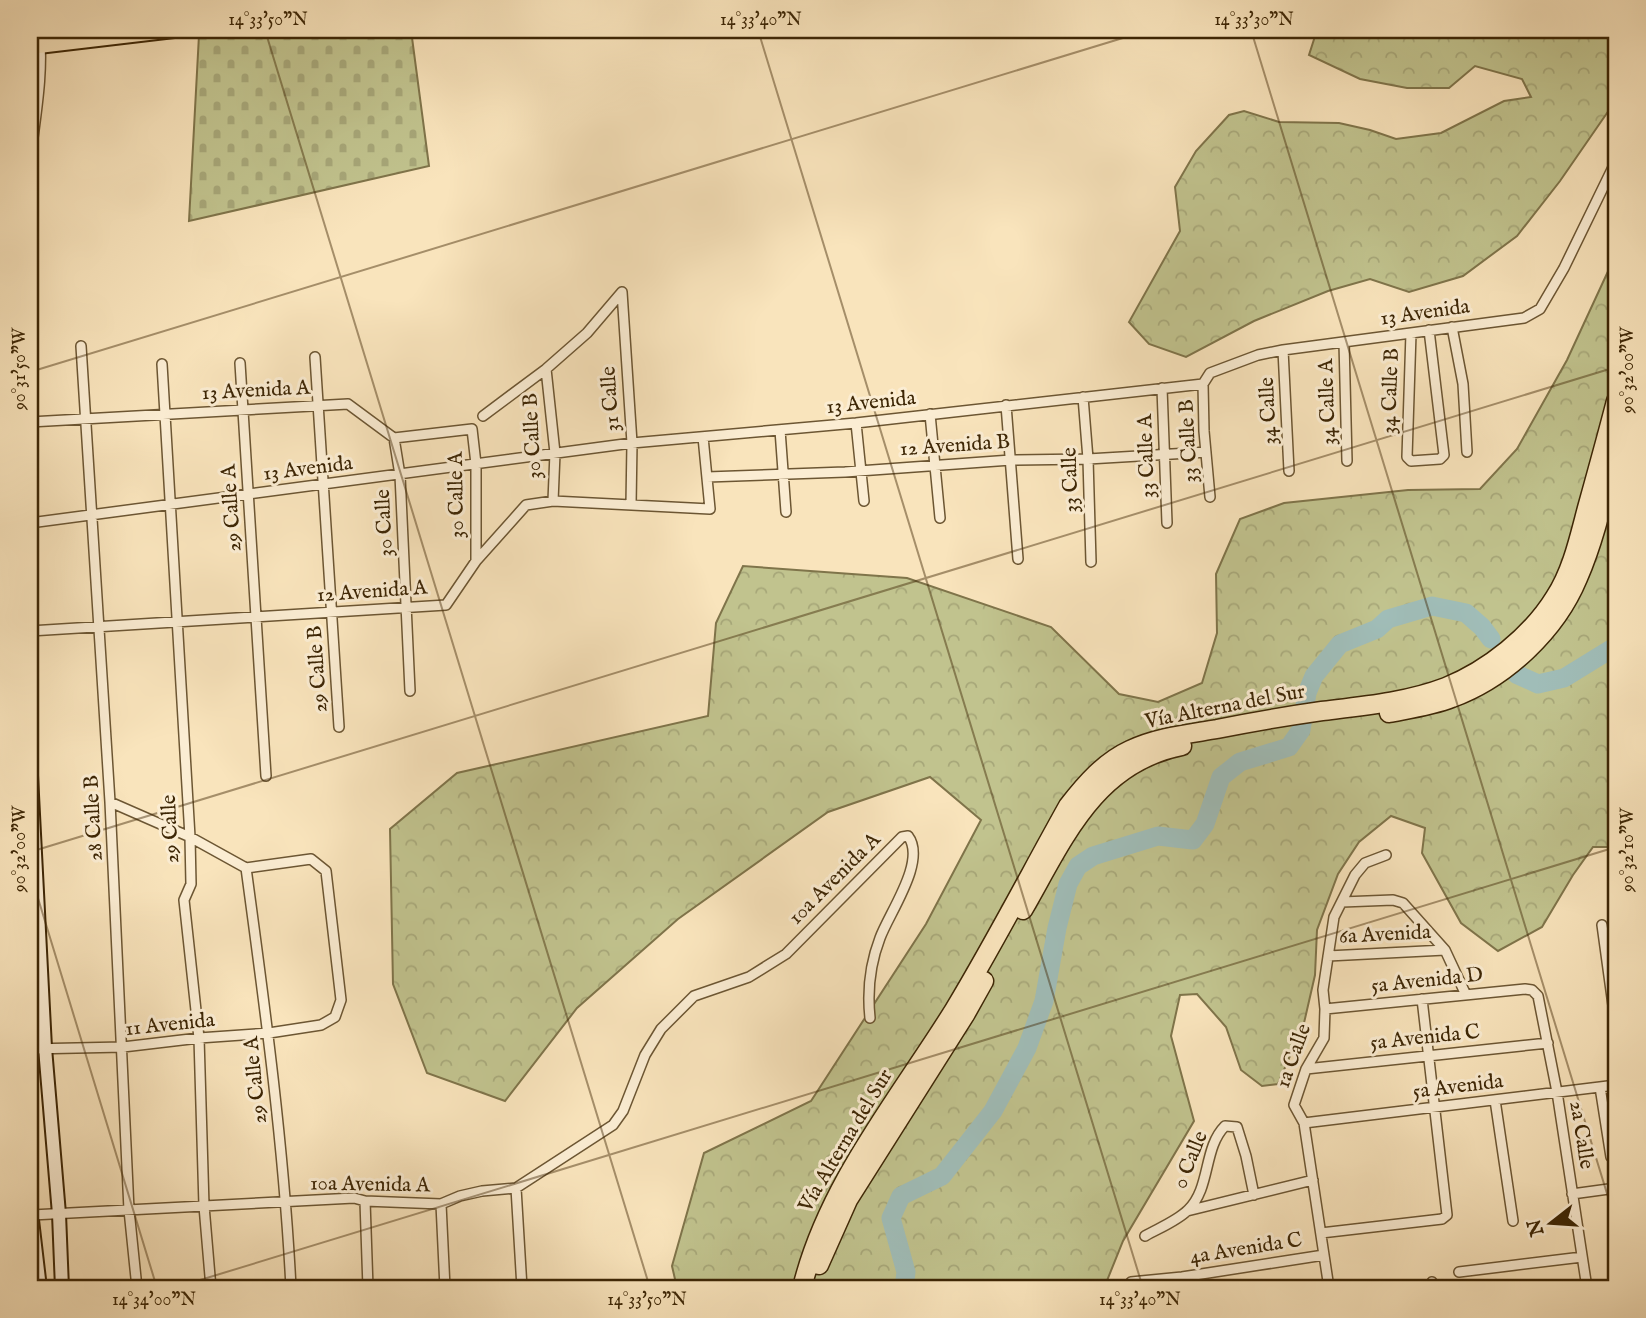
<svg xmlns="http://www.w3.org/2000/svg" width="1646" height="1318" font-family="'IM FELL English',serif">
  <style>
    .forest { fill: url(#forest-crowns); stroke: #7f744a; stroke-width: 2 }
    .cemetery { fill: url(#cemetery-stones); stroke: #7f744a; stroke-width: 2 }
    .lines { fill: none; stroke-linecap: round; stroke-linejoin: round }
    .river { stroke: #a0bdb8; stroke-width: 19 }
    .street-casing { stroke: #6c5633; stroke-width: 12 }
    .secondary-casing { stroke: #3d2605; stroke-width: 16 }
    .primary-casing { stroke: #3d2605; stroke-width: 18 }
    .highway-casing { stroke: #3d2605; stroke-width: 21 }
    .street { stroke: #fbedd3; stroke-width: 9 }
    .secondary { stroke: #fbedd3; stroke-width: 12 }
    .primary { stroke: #f9e4bc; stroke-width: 14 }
    .highway { stroke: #f9e4bc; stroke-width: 18 }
    .ticks { fill: none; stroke: #3d2605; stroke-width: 2; stroke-opacity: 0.45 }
    .labels { text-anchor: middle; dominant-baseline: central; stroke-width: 6; stroke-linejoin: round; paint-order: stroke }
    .street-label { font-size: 21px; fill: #3d2605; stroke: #fbedd3 }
    .neatline { fill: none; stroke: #3d2605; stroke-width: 2.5 }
    .ticks-label { font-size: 18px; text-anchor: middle; fill: #3d2605 }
  </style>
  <defs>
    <pattern id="forest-crowns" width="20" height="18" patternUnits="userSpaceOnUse" patternTransform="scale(1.75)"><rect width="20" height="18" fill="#c1c38e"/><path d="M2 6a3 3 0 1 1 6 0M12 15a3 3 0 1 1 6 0" fill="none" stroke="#a7a779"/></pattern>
    <pattern id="cemetery-stones" width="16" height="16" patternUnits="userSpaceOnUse" patternTransform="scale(1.75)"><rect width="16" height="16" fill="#c1c38e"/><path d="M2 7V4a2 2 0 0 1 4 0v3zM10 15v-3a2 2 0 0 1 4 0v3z" fill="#a7a779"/></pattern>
  </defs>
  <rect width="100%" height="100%" fill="#f9e4bc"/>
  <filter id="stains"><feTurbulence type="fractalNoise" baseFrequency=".00286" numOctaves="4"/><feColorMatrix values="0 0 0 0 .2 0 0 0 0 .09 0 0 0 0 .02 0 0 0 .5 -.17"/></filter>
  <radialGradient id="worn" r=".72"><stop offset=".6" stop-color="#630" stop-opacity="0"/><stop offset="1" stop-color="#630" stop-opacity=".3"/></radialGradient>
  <!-- forest -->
  <path class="forest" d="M1317 30H1616V100L1560 181 1517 236 1463 276 1409 292 1370 279 1328 291 1254 321 1186 357 1149 344 1129 322 1180 231 1175 187 1196 151 1229 115 1244 111 1279 122 1339 123 1370 130 1396 139 1441 133 1504 101 1531 97 1522 79 1475 66 1449 88H1407L1360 79 1309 55Z
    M1616 254V847H1593L1573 875 1542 927 1498 951 1461 923 1422 853 1425 828 1391 816 1359 842 1338 874 1317 930 1315 975 1304 1023 1278 1084 1262 1086 1241 1070 1226 1027 1197 994 1180 995 1171 1036 1194 1121 1123 1241 1104 1288H677L672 1266 704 1153 811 1101 926 924 981 820 930 777 828 812 678 919 577 1008 505 1101 427 1073 393 984 390 829 457 773 708 716 716 623 743 566 907 578 1051 627 1119 694 1158 702 1202 683 1217 633 1216 574 1240 519 1284 503 1408 490 1480 489 1517 449 1567 360Z"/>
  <!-- cemetery -->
  <path class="cemetery" d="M256 30H411L429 166 189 221 199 35Z"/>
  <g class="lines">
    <!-- river -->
    <path class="river" d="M1516 674 1538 684 1564 678 1616 646
      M904 1288 906 1272 891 1218 901 1196 942 1176 993 1111 1027 1048 1044 1001 1057 928 1068 884 1078 866 1093 856 1158 836 1193 840 1205 824 1221 777 1240 762 1289 747 1301 730 1307 693 1314 676 1340 644 1377 629 1388 619 1432 606 1466 613 1482 627 1491 639"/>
    <defs>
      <path id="street" d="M30 161C35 118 44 73 39 30
        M622 292 632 443 631 505
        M1452 327 1463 384 1467 452
        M1411 333 1407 457 1411 461 1440 459 1444 455 1429 330
        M1344 342 1347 461
        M81 346 110 802 129 1210 137 1288
        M1283 350 1289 471
        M315 357 339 727
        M240 363 266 776
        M162 364 190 837 191 884 184 900 199 1038 204 1206 211 1288
        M546 369 555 453 553 501
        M1203 384 1204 431 1210 497
        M1162 388 1167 523
        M1083 397 1088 459 1091 562
        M1006 405 1018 559
        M930 414 940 518
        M483 416 546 369 587 333 622 292
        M30 422 348 404 394 438 472 429 476 464V561
        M856 423 864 501
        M780 430 786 512
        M394 438 400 475 410 691
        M707 477 845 472 1011 460 1088 459 1206 452
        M30 523 632 443 856 423 1203 384 1210 373 1258 355 1283 350 1524 318 1540 309 1564 268 1616 161
        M30 631 446 605 476 561 526 505 553 501 710 509 703 437
        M246 868C265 1008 284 1147 291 1288
        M1342 902 1393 900 1403 903 1445 950 1466 995
        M1602 925 1616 1027
        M1328 956 1445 950
        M1325 1009 1525 989 1532 990 1538 996 1557 1092 1587 1288
        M30 1049 123 1047 199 1038 269 1033 321 1025 335 1017 341 1000 326 871 311 859 246 868 190 837 110 802
        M1306 1069 1548 1043
        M1600 1087 1611 1157
        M1495 1100 1513 1221
        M1304 1123 1616 1085
        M516 1188 522 1288
        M1572 1194 1616 1188
        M365 1201 368 1288
        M441 1204 445 1288
        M1187 1211 1313 1180
        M32 1215 354 1198 365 1201 441 1204 460 1196 482 1191 516 1188 613 1125 623 1111 645 1055 661 1029 694 996 749 977 786 954 902 837 908 836C927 861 889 913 880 938 870 964 867 990 870 1018
        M1321 1233 1442 1219 1447 1215 1422 999
        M1145 1236C1159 1228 1177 1221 1188 1210 1211 1188 1203 1148 1225 1126L1237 1127 1246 1156 1254 1195
        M1459 1272 1582 1257
        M1131 1282 1182 1277 1324 1255
        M1432 1282 1433 1288
        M1329 1288 1304 1123 1294 1105 1306 1069 1324 1038 1325 1009 1323 990 1334 917 1355 875 1365 863 1386 855"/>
      <path id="secondary" d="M30 756 45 1048 59 1214 62 1288
        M30 1203 40 1288"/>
      <path id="primary" d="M30 47 174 30"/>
      <path id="highway" d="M1389 713C1410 709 1432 706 1452 698 1506 678 1556 631 1578 578 1596 537 1605 492 1616 449
        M1023 910C1063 841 1094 763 1182 746
        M819 1265 848 1200 965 1015 984 981
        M802 1288C827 1185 898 1100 954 1010 994 944 1030 874 1068 806 1085 784 1104 762 1130 750 1157 737 1188 734 1217 729 1252 722 1287 716 1322 711 1363 706 1407 702 1446 687 1488 670 1531 636 1555 597 1572 571 1579 538 1587 508 1597 472 1607 436 1616 401"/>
    </defs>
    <!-- street casing -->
    <use href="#street" class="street-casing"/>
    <!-- secondary casing -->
    <use href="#secondary" class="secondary-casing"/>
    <!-- primary casing -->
    <use href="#primary" class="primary-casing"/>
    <!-- highway casing -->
    <use href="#highway" class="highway-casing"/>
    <!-- street -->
    <use href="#street" class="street"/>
    <!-- secondary -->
    <use href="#secondary" class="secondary"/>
    <!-- primary -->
    <use href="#primary" class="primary"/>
    <!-- highway -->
    <use href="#highway" class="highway"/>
  </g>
  <!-- ticks -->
  <path class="ticks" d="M265 30 650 1288M758 30 1143 1288M1251 30 1616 1223M30 372 1149 30M30 852 1616 367M30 872 157 1288M174 1288 1616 847"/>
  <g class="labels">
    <!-- street labels -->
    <g class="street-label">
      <text transform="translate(1425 313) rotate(-8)">13 Avenida</text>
      <text transform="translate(256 391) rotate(-3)">13 Avenida A</text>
      <text transform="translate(1391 391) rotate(-88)">34 Calle B</text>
      <text transform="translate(611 399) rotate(-94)">31 Calle</text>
      <text transform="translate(1328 402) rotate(-92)">34 Calle A</text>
      <text transform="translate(871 403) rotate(-6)">13 Avenida</text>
      <text transform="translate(1269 411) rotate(-93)">34 Calle</text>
      <text transform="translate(533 436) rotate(-93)">30 Calle B</text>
      <text transform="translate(1189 441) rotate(-93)">33 Calle B</text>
      <text transform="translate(955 446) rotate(-4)">12 Avenida B</text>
      <text transform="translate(1147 456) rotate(-92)">33 Calle A</text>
      <text transform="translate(308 469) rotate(-7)">13 Avenida</text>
      <text transform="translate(1071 480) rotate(-92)">33 Calle</text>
      <text transform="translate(457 495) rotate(-91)">30 Calle A</text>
      <text transform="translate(232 508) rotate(-94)">29 Calle A</text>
      <text transform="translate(385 523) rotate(-93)">30 Calle</text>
      <text transform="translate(372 592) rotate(-4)">12 Avenida A</text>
      <text transform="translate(318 669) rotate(-94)">29 Calle B</text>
      <text transform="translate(1225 707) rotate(-11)">Vía Alterna del Sur</text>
      <text transform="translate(94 818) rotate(-93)">28 Calle B</text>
      <text transform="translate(171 829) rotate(-93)">29 Calle</text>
      <text transform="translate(835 879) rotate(-45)">10a Avenida A</text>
      <text transform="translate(1385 935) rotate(-3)">6a Avenida</text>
      <text transform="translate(1427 981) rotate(-6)">5a Avenida D</text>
      <text transform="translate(170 1025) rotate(-6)">11 Avenida</text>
      <text transform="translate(1425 1038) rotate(-6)">5a Avenida C</text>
      <text transform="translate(1294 1056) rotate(-70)">1a Calle</text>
      <text transform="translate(256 1080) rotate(-96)">29 Calle A</text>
      <text transform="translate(1458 1087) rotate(-7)">5a Avenida</text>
      <text transform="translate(1581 1135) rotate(81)">2a Calle</text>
      <text transform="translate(846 1141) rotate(-59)">Vía Alterna del Sur</text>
      <text transform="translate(1191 1160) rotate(-68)">0 Calle</text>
      <text transform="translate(370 1185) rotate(1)">10a Avenida A</text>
      <text transform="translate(1246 1249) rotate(-9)">4a Avenida C</text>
    </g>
  </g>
  <!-- margin -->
  <rect width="1646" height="1318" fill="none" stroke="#f9e4bc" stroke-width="77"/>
  <!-- north arrow -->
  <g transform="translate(1551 1223) rotate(253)" stroke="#fbedd3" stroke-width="5" paint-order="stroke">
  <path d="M0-5L12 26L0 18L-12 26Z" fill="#3d2605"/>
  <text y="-10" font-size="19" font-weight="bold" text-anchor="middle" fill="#3d2605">N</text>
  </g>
  <rect x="38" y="38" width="1570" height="1242" class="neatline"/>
  <g class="ticks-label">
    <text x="268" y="25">14°33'50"N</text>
    <text x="761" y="25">14°33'40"N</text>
    <text x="1254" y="25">14°33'30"N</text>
    <text transform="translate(19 369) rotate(-90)" y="6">90°31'50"W</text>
    <text transform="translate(1627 370) rotate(-90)" y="6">90°32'00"W</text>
    <text transform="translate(19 849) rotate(-90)" y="6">90°32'00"W</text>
    <text transform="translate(1627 850) rotate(-90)" y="6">90°32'10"W</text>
    <text x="154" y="1305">14°34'00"N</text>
    <text x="647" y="1305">14°33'50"N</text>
    <text x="1140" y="1305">14°33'40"N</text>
  </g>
  <rect width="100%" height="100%" filter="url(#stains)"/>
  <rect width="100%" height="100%" fill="url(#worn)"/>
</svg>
